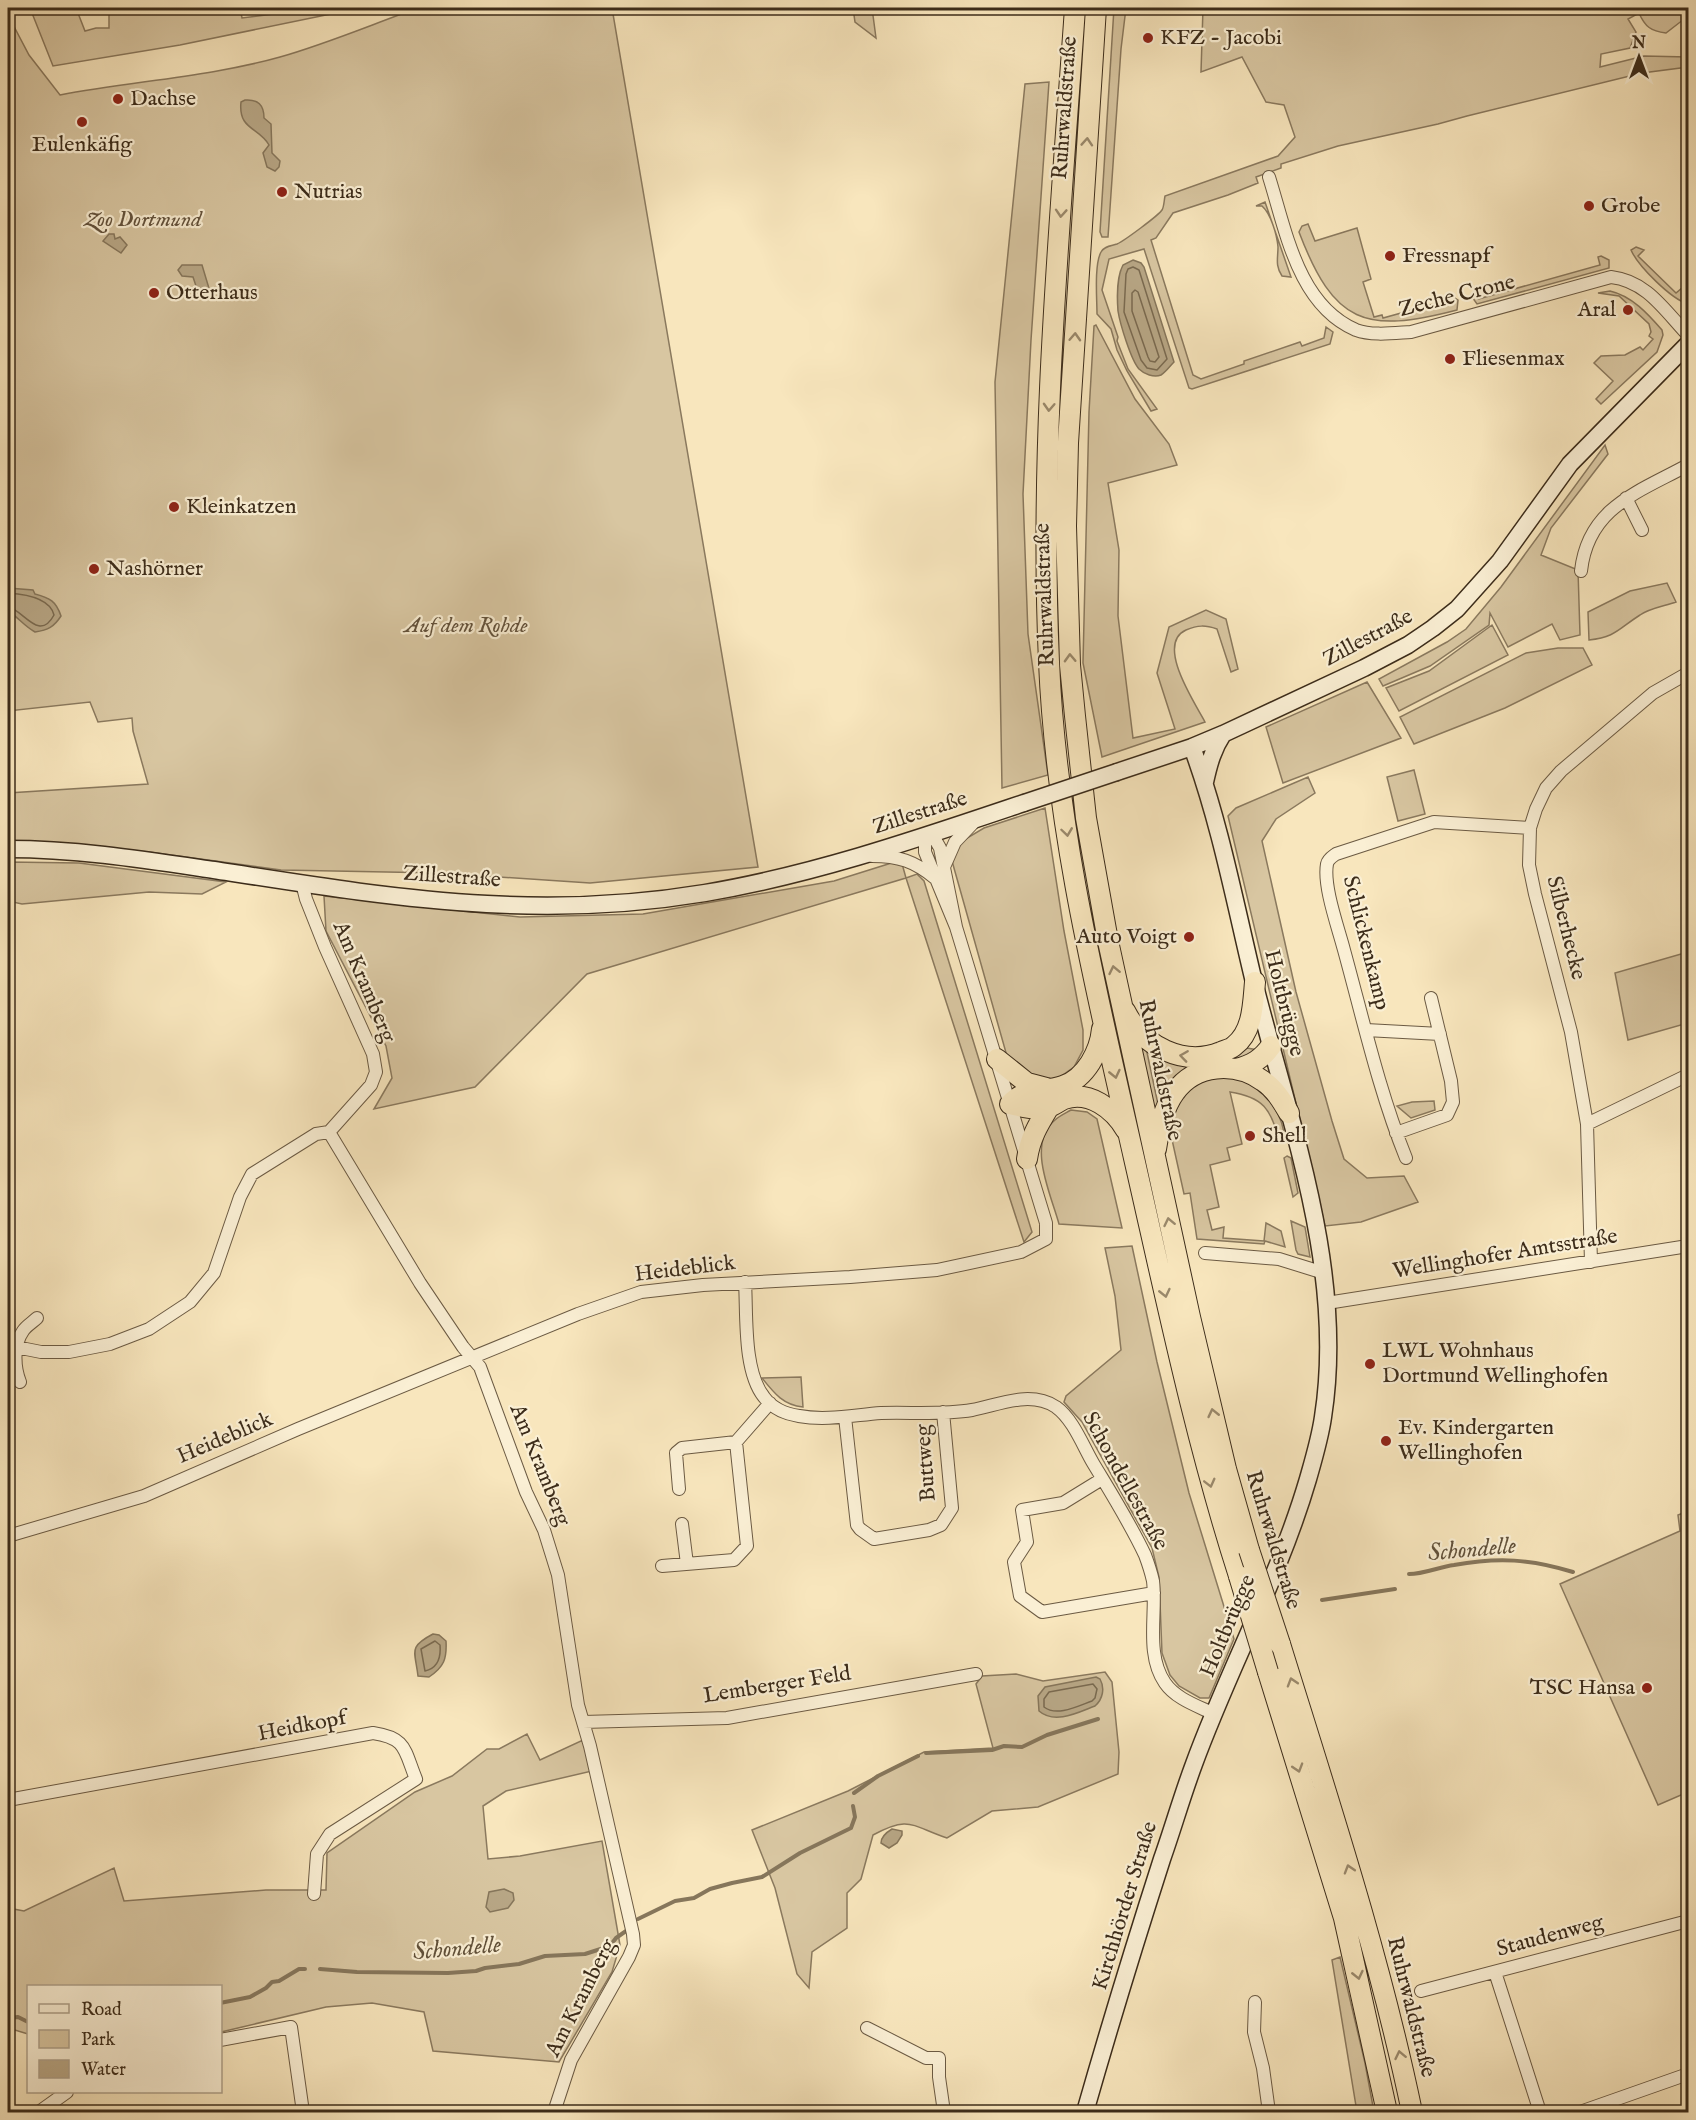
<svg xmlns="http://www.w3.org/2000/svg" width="1696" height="2120" font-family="'IM FELL English',serif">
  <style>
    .green { fill: #d8c6a1; stroke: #8a795e; stroke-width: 1.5 }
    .water { fill: #b8a786; stroke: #86765b; stroke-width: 1.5 }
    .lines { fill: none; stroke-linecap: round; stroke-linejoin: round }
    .shore { stroke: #7a6a50; stroke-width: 1.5 }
    .stream { stroke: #86765b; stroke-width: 4 }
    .minor-casing { stroke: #6b5a43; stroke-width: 14 }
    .secondary-casing { stroke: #3c2c1a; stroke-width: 19 }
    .trunk-casing { stroke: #3c2c1a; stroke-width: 22 }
    .minor { stroke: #faefd4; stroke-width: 12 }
    .secondary { stroke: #faefd4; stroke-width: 16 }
    .trunk { stroke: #f8e6bd; stroke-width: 20 }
    .secondary-bridge-casing { stroke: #3c2c1a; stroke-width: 19; stroke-linecap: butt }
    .trunk-bridge-casing { stroke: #3c2c1a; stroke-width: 22; stroke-linecap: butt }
    .secondary-bridge { stroke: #faefd4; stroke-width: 16 }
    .trunk-bridge { stroke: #f8e6bd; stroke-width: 20 }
    .oneway { stroke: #9a896c }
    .poi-dot { fill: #8f2418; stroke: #faefd4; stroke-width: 2 }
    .labels { text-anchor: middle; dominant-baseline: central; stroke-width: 4.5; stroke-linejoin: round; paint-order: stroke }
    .poi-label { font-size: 22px; fill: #3c2c1a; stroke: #faefd4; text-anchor: start }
    .street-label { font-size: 22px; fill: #3c2c1a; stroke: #faefd4 }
    .park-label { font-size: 22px; font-style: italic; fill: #63523c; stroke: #faefd4 }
    .water-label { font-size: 24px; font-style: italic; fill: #61513a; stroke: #faefd4 }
  </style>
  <rect width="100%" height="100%" fill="#f8e6bd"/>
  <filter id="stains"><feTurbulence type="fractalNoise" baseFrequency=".00333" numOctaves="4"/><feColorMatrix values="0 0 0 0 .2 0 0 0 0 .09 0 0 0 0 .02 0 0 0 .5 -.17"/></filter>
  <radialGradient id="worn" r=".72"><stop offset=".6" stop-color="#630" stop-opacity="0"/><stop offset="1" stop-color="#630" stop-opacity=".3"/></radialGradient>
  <!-- green -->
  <path class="green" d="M30 8H76L85 31 96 28H109V8H240L242 18 273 14 272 8H360L180 45 53 66Z
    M418 8H612L758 867 590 883 439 873 281 870 149 852 8 841V793L148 784 133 731 132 718 98 722 90 702 8 711V15L29 55 60 95C133 81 209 77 280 57 326 44 373 24 418 8Z
    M853 8H872L876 38 855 22Z
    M1114 8H1126L1121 49 1108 237H1102L1100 232Z
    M1203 8H1688V16L1666 33C1651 31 1645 27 1639 13L1628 19 1636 32 1630 48 1601 54 1600 67 1644 56 1688 57V67L1642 73 1467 116 1438 124 1338 146 1281 164V168L1256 177 1258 183 1228 195 1173 213 1156 238 1151 240 1193 375 1201 379 1244 364V361L1300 342 1302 346 1324 338 1326 327 1333 332 1330 344 1192 389 1189 388 1144 249 1109 259 1102 290 1118 337 1117 341 1128 369 1157 409 1151 411 1127 371 1117 350 1111 329 1097 314C1097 299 1094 265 1101 252 1104 246 1111 246 1117 244 1124 241 1159 215 1162 210 1164 207 1164 201 1165 196L1278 156 1295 137 1284 105 1266 102 1242 57 1201 72Z
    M1049 82 1031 340 1023 494 1028 634 1048 775 1002 788 995 382 1025 84Z
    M1265 202 1291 277 1282 276C1275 266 1278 258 1278 247 1277 235 1271 214 1262 206H1256Z
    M1308 224 1315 241 1357 228 1371 279 1363 282 1374 317 1382 315 1383 318 1455 298 1458 300 1457 310C1365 334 1334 324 1299 232L1302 226Z
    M1636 247 1644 250 1638 256 1676 293 1682 288 1688 293V304C1671 299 1638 266 1631 250Z
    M1601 256 1609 260V268L1477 304 1472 297 1474 292 1478 299 1600 265 1598 257Z
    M1610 291C1632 296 1648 314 1662 330L1663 335 1657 352 1601 404 1596 399 1613 381 1594 363 1601 356 1625 355 1640 347 1643 350 1653 339 1649 336 1651 332 1649 324 1619 296 1598 293Z
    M1096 325 1135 399 1169 444 1177 465 1108 483 1119 550 1118 616 1133 738 1175 729 1157 673 1169 627 1206 610 1226 619 1238 669 1231 672 1217 629C1205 625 1198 625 1186 630 1155 644 1195 703 1205 722L1102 757 1083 663 1089 412 1094 326Z
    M1605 445 1608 454 1551 528 1541 555 1578 570 1580 635 1560 640 1552 624 1508 647 1490 613 1489 625 1430 666 1383 686 1379 679 1447 642 1466 629 1501 587Z
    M1667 583 1676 602C1665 606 1650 608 1640 615 1618 629 1616 637 1589 640L1588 612 1630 591Z
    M1492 625 1508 655 1399 711 1386 688 1429 671Z
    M1558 648H1583L1592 665 1505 708 1414 744 1400 717 1526 653Z
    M1367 682 1401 738 1283 783 1266 727Z
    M1414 770 1425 814 1398 821 1387 777Z
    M1308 777 1315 793 1276 819 1262 841 1296 992 1332 1121 1344 1159 1367 1178 1404 1176 1418 1202 1361 1222 1325 1226 1228 816 1236 808Z
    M1045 808 1064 931 1083 1030V1050L1074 1067 1057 1079H1039L1010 1067 952 861 962 841 984 828Z
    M901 860 906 878 917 874 924 881 1032 1232 1024 1242 906 878 587 974 475 1087 374 1109 392 1078 386 1046 326 931 324 896 520 917 643 914 834 881Z
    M8 862 79 863 226 882 202 894 149 892 22 904 8 901Z
    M1688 952V1023L1628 1040 1615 973Z
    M1145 1043 1159 1109 1156 1111 1154 1109 1140 1045Z
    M1151 1048 1235 1050 1247 1048 1258 1050 1238 1062 1163 1101Z
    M1226 1075C1233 1077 1244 1078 1250 1082 1267 1091 1285 1119 1284 1139L1279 1140C1271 1109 1263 1097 1230 1092L1242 1144 1227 1148 1230 1160 1210 1165 1219 1207 1207 1210 1212 1230 1224 1227 1223 1238 1264 1241 1266 1223 1281 1231 1285 1247 1265 1241 1264 1244 1197 1239 1190 1193 1184 1194 1169 1126 1177 1101 1200 1081Z
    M1434 1101 1435 1110 1411 1118 1397 1106 1412 1102Z
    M1071 1110 1087 1112 1097 1119 1122 1228 1059 1224C1051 1194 1026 1144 1055 1120 1059 1116 1066 1113 1071 1110Z
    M1287 1156 1291 1158 1298 1193 1293 1197 1284 1158Z
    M1291 1221 1305 1227 1310 1257 1298 1254 1296 1250Z
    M1132 1246 1157 1362 1189 1493 1234 1639 1209 1698H1200L1179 1686 1170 1675 1162 1653 1159 1577 1152 1548 1082 1422 1064 1402 1066 1396 1121 1350 1115 1296 1105 1248Z
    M801 1377 803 1407C783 1405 774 1393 762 1378Z
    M1688 1511V1792L1658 1805 1560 1584 1680 1531 1678 1515Z
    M1105 1672 1112 1682 1119 1752 1118 1774 1038 1807 992 1811 947 1838C911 1826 910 1815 873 1835L861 1879 847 1893V1928L812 1952 809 1988 797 1974 775 1888 752 1830 848 1791 924 1752 993 1748 976 1684 982 1676 1016 1674 1043 1681Z
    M527 1734 540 1760 583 1740 592 1771 506 1791 483 1806 488 1859 520 1856 602 1841 620 1945 612 1972 559 2062 433 2051 424 2012 372 2003 326 2007 221 2032 220 1986H28V2034L8 2028V1908L24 1911 114 1868 124 1901 266 1890H326L327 1853 415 1792 452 1776 487 1749H499Z
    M1340 1957 1365 2063 1374 2112H1357L1332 1960Z"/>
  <!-- water -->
  <path class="water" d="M245 100C258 99 264 105 264 118L271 124 272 153 280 161 279 167 275 171 267 167 263 153 269 145C259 127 238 130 241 102Z
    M109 234H114L115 239 120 237 127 245 121 253 103 241Z
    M1133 260 1141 263 1144 267 1174 362C1170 366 1166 372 1161 375 1154 378 1144 374 1139 369 1131 360 1120 324 1118 311 1117 298 1117 276 1123 265Z
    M182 265H202L211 295 205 298 199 295 193 277 182 276 178 270Z
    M8 588 33 590 35 594C50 598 56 601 61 616 54 627 48 630 35 632 24 626 18 617 8 611Z
    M433 1634 439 1635 446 1641C447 1659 444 1667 429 1677L418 1676C415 1651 408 1647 433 1634Z
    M1096 1677 1100 1679C1105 1688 1103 1699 1095 1706 1079 1712 1055 1725 1039 1711L1038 1696 1045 1687Z
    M892 1829 902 1831V1835L897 1843 889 1848 881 1843C881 1836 887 1832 892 1829Z
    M504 1889 513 1893 514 1900 508 1908 490 1912 486 1907 489 1892Z"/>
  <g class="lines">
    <!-- shore -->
    <path class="shore" d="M1133 267 1139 270 1167 359 1157 370 1147 368 1141 360 1124 312 1126 274 1128 269Z
      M1135 290 1138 292 1159 357 1155 362 1150 361 1148 357 1132 311V293Z
      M8 593C23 594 50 598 54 615 39 643 23 609 8 607
      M435 1641 440 1645C441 1657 438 1668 425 1671L421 1649Z
      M1093 1684 1097 1689 1095 1698 1092 1701C1078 1706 1057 1717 1044 1707V1699L1049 1692Z"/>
    <!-- stream -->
    <path class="stream" d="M1409 1574C1424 1574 1439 1567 1454 1565 1498 1557 1531 1559 1573 1572
      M1322 1600 1395 1589
      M926 1753 992 1750 1004 1746 1022 1747 1047 1735 1098 1719
      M854 1793 878 1776 918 1756
      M638 1919 675 1901 694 1898 710 1889 732 1883 762 1877 800 1853 851 1828 855 1817 853 1806
      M320 1969 357 1972 448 1973 476 1971 485 1968 519 1964 545 1956 585 1954 610 1946 616 1938 626 1931
      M220 2003 250 1997 266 1988 272 1982 279 1981 299 1969H305
      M8 2018 18 2017 28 2022"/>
    <defs>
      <path id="minor" d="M1269 177C1286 231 1298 305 1356 330 1372 336 1394 333 1411 332L1611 277C1647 281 1665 311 1688 335
        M1626 498 1642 530
        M1581 571C1588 507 1639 492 1688 465
        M872 856C899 856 914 861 935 878
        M944 867 955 842 976 820
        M302 883 306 899 325 947 373 1054 376 1072 371 1085 329 1132
        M1366 1030 1440 1034
        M1587 1124 1688 1075
        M329 1132 420 1283 463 1347 480 1367 526 1492 544 1530 558 1575 578 1705 590 1746 633 1934 634 1945 629 1957 571 2060 554 2112
        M1396 1133 1447 1115 1453 1102 1451 1081 1431 998
        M1406 1158C1379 1091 1363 1019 1344 950 1338 927 1323 886 1327 864 1328 859 1332 857 1336 854L1434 822 1530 828
        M1205 1253 1279 1259 1324 1273
        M1591 1262 1587 1124 1571 1032 1535 894 1529 865 1530 828 1536 809 1546 788 1561 771 1653 693 1688 673
        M745 1282C747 1314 743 1371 764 1397 772 1408 786 1414 799 1416 826 1421 854 1415 881 1413 911 1412 942 1415 972 1410 999 1405 1030 1390 1056 1407 1073 1419 1083 1446 1093 1463 1111 1493 1130 1523 1145 1555 1148 1563 1151 1572 1153 1581 1157 1613 1145 1654 1165 1683 1176 1699 1198 1706 1214 1714
        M1327 1303 1688 1246
        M16 1347 41 1352H69L110 1344 149 1329 190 1302 214 1273 240 1197 252 1174 316 1134 329 1132
        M20 1382C14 1367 13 1345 23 1331 26 1326 33 1322 37 1318
        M845 1417 857 1525 860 1529 874 1539 929 1530 941 1525 952 1508 943 1412
        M1102 1479 1063 1503 1022 1510 1027 1542 1014 1562 1020 1596 1042 1612 1154 1593
        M679 1489 676 1453 682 1448 736 1442 770 1403
        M682 1524 687 1564
        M8 1536 144 1496 298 1429 578 1314 641 1292 703 1285 850 1277 937 1270 1021 1252 1046 1239V1223L956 927 925 852V844L928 834 936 841 940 848 956 927
        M662 1566 734 1560 747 1546 736 1442
        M583 1722 727 1718 976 1674
        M8 1800 373 1733C407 1738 404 1750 416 1779L330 1834 317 1854 314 1894
        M1495 1972 1540 2112
        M1421 1991 1688 1921
        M1255 2002 1254 2032 1263 2068 1269 2112
        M867 2028 926 2058H939V2077L944 2112
        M220 2040 291 2027 303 2112
        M39 2112 67 2092
        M1580 2112 1688 2074"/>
      <path id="secondary" d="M1117 772 1192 747 1223 734 1364 668 1408 645 1433 628 1457 609 1500 561 1570 464 1688 344
        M1205 782C1209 764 1213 749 1223 734
        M8 849C77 849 146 860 214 870 304 884 396 899 487 904 559 908 633 905 705 893 813 875 920 838 1024 803
        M1085 2112C1109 2028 1135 1943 1162 1859 1173 1828 1182 1796 1194 1764 1229 1668 1279 1578 1308 1479 1314 1458 1320 1438 1323 1417 1346 1271 1289 1121 1254 982 1235 903 1220 823 1192 747"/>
      <path id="trunk" d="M1075 8C1060 225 1039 444 1049 662 1056 830 1097 994 1134 1158 1166 1298 1195 1439 1239 1576
        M1096 8 1068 443 1066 526 1070 665 1075 716 1086 818 1108 941 1190 1317 1226 1469 1249 1550
        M1125 1011C1143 1047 1184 1067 1221 1052 1225 1050 1231 1049 1234 1046 1253 1032 1253 1004 1255 982
        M1102 1029C1100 1051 1086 1078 1063 1086 1043 1093 1026 1087 1010 1104 1022 1107 1036 1110 1047 1108 1053 1106 1058 1102 1064 1099 1089 1090 1114 1109 1126 1130
        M997 1059 1027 1083 1046 1088
        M1236 1069C1252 1065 1262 1059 1271 1046
        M1156 1149C1159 1130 1163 1108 1175 1092 1195 1064 1235 1061 1263 1081 1275 1089 1282 1101 1289 1113
        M1027 1159C1030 1138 1038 1125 1049 1107
        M1280 1644C1328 1799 1379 1953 1412 2112
        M1268 1672 1344 1918 1387 2112"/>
    </defs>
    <!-- minor casing -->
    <use href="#minor" class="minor-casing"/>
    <!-- secondary casing -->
    <use href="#secondary" class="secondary-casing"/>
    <!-- trunk casing -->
    <use href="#trunk" class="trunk-casing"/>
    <!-- minor -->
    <use href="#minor" class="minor"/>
    <!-- secondary -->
    <use href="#secondary" class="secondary"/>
    <!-- trunk -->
    <use href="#trunk" class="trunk"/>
    <defs>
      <path id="secondary-bridge" d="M1024 803 1117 772"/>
      <path id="trunk-bridge" d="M1249 1550 1280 1644
        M1239 1576 1268 1672"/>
    </defs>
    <!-- secondary-bridge casing -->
    <use href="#secondary-bridge" class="secondary-bridge-casing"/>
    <!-- trunk-bridge casing -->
    <use href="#trunk-bridge" class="trunk-bridge-casing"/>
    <!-- secondary-bridge -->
    <use href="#secondary-bridge" class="secondary-bridge"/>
    <!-- trunk-bridge -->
    <use href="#trunk-bridge" class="trunk-bridge"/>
  </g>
  <!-- one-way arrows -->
  <defs><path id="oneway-chevron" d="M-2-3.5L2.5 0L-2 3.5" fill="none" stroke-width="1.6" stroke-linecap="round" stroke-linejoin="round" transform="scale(1.5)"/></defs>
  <g class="oneway">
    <use href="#oneway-chevron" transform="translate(1087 142) rotate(-86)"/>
    <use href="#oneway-chevron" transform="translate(1061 213) rotate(94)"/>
    <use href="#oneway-chevron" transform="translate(1075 337) rotate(-87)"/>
    <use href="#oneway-chevron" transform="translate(1049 407) rotate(93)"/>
    <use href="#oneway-chevron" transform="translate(1070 658) rotate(-92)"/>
    <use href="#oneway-chevron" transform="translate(1067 832) rotate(82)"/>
    <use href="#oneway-chevron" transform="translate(1114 970) rotate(-102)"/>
    <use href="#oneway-chevron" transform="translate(1184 1056) rotate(-172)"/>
    <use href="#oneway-chevron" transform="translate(1115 1074) rotate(77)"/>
    <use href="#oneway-chevron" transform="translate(1169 1222) rotate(-102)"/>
    <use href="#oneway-chevron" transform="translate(1165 1293) rotate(77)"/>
    <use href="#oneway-chevron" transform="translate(1213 1413) rotate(-103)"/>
    <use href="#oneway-chevron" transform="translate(1210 1483) rotate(76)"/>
    <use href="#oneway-chevron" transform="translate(1292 1682) rotate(-107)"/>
    <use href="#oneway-chevron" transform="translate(1298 1768) rotate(73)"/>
    <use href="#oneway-chevron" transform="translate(1349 1869) rotate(-107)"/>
    <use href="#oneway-chevron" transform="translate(1358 1975) rotate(77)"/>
    <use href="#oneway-chevron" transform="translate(1400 2055) rotate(-102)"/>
  </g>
  <!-- markers -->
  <g class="poi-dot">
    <circle cx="1148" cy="38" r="6"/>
    <circle cx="118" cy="99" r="6"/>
    <circle cx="82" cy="122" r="6"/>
    <circle cx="282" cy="192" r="6"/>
    <circle cx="1589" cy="206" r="6"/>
    <circle cx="1390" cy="256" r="6"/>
    <circle cx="154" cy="293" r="6"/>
    <circle cx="1628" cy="310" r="6"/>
    <circle cx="1450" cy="359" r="6"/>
    <circle cx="174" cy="507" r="6"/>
    <circle cx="94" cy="569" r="6"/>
    <circle cx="1189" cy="937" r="6"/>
    <circle cx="1250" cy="1136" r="6"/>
    <circle cx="1370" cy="1364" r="6"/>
    <circle cx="1386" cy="1441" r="6"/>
    <circle cx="1647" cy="1688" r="6"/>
  </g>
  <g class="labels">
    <!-- poi labels -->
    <g class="poi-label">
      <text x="1160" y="38">KFZ - Jacobi</text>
      <text x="130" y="99">Dachse</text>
      <text x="82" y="145" text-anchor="middle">Eulenkäfig</text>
      <text x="294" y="192">Nutrias</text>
      <text x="1601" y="206">Grobe</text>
      <text x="1402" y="256">Fressnapf</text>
      <text x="166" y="293">Otterhaus</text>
      <text x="1616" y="310" text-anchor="end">Aral</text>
      <text x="1462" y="359">Fliesenmax</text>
      <text x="186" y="507">Kleinkatzen</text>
      <text x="106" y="569">Nashörner</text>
      <text x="1177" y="937" text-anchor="end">Auto Voigt</text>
      <text x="1262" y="1136">Shell</text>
      <text x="1382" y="1351">LWL Wohnhaus<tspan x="1382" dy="25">Dortmund Wellinghofen</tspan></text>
      <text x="1398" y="1428">Ev. Kindergarten<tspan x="1398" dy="25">Wellinghofen</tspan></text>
      <text x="1635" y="1688" text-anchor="end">TSC Hansa</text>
    </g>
    <!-- street labels -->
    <g class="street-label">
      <text transform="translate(1065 108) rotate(-86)">Ruhrwaldstraße</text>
      <text transform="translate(1457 296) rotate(-14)">Zeche Crone</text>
      <text transform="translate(1045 595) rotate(-92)">Ruhrwaldstraße</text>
      <text transform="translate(1368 638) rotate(-28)">Zillestraße</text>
      <text transform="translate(920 813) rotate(-18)">Zillestraße</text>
      <text transform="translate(452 877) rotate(4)">Zillestraße</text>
      <text transform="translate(1566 928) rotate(76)">Silberhecke</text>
      <text transform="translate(1366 943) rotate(76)">Schlickenkamp</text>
      <text transform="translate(364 982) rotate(67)">Am Kramberg</text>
      <text transform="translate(1284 1003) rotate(76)">Holtbrügge</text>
      <text transform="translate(1160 1070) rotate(78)">Ruhrwaldstraße</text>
      <text transform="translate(1505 1254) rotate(-9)">Wellinghofer Amtsstraße</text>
      <text transform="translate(685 1269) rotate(-7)">Heideblick</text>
      <text transform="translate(225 1438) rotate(-23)">Heideblick</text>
      <text transform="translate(926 1463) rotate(-94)">Buttweg</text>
      <text transform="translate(540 1465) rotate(68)">Am Kramberg</text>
      <text transform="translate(1125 1481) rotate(61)">Schondellestraße</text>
      <text transform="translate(1273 1540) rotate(73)">Ruhrwaldstraße</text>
      <text transform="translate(1228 1626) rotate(-67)">Holtbrügge</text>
      <text transform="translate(777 1685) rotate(-9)">Lemberger Feld</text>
      <text transform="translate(302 1726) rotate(-11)">Heidkopf</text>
      <text transform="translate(1125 1906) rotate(-73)">Kirchhörder Straße</text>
      <text transform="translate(1550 1936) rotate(-15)">Staudenweg</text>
      <text transform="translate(581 1998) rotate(-63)">Am Kramberg</text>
      <text transform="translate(1411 2007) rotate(76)">Ruhrwaldstraße</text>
    </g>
    <!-- park labels -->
    <g class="park-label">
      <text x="143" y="220">Zoo Dortmund</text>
      <text x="466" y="626">Auf dem Rohde</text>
    </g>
    <!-- water labels -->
    <g class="water-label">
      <text transform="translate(1472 1550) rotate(-5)">Schondelle</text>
      <text transform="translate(457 1949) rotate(-5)">Schondelle</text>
    </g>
  </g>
  <!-- margin -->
  <rect width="1696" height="2120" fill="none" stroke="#f8e6bd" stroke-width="30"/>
  <rect x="9" y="9" width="1678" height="2102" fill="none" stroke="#3c2c1a" stroke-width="3"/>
  <rect x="15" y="15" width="1666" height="2090" fill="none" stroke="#3c2c1a" stroke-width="1.5"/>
  <!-- legend -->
  <rect x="27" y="1985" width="195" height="108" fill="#faefd4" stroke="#aea18a" stroke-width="1.5"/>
  <rect x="39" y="2004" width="30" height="9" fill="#faefd4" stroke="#aea18a" stroke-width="1.5"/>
  <text x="81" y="2015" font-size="18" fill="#3c2c1a">Road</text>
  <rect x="39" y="2030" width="30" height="18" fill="#d8c6a1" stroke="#aea18a" stroke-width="1.5"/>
  <text x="81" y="2045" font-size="18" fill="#3c2c1a">Park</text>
  <rect x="39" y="2060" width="30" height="18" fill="#b8a786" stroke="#aea18a" stroke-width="1.5"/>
  <text x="81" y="2075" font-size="18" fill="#3c2c1a">Water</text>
  <!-- north arrow -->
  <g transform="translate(1639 57)" stroke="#faefd4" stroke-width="4.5" paint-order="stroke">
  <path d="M0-4.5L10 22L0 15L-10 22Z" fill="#3c2c1a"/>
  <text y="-9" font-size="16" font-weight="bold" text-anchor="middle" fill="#3c2c1a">N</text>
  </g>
  <rect width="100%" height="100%" filter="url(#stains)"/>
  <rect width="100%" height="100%" fill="url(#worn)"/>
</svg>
